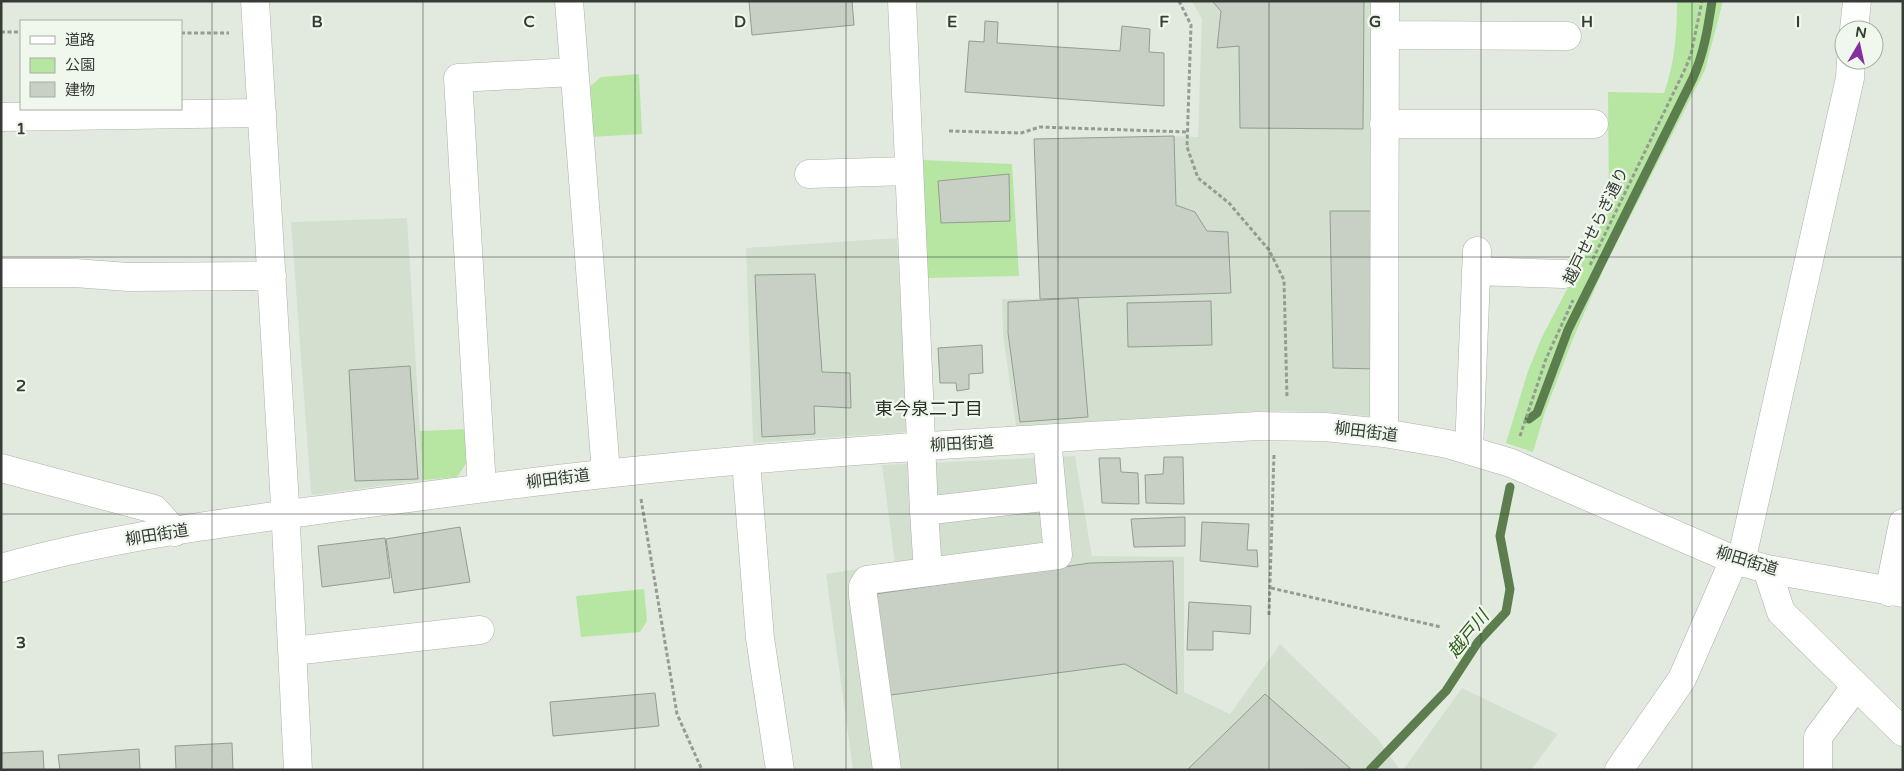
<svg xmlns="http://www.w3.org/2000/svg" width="1904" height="771" font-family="'Varela Round','Noto Sans JP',sans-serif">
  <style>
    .built { fill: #d4e0cf }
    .green { fill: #b6e6a2 }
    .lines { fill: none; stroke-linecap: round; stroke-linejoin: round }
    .stream { stroke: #5c7e4e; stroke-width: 9 }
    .building { fill: #c8cfc5; stroke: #949c92 }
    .minor-casing { stroke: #abb2a8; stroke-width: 29 }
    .path { stroke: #959b93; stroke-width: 3; stroke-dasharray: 4 2.5; stroke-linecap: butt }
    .minor { stroke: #fff; stroke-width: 28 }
    .grid { fill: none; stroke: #373b36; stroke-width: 1; stroke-opacity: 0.55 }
    .labels { text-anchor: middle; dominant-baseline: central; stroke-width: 4.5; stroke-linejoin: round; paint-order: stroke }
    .street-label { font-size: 16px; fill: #373b36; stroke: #f0f8ed }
    .neighbourhood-label { font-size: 18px; fill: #282e26; stroke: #f0f8ed }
    .water-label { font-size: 18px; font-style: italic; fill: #2f5b17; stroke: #f0f8ed }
    .grid-label { font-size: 16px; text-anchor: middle; font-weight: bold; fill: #373b36; stroke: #f0f8ed; stroke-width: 4.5; stroke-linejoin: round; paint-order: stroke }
  </style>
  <rect width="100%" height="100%" fill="#e2eadf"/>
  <!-- built -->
  <path class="built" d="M1192 1H1377L1380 417 1323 412 1263 411 1016 426 1003 335 1002 299H1040L1034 139 1174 136 1198 137 1202 19Z
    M407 218 423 480 314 495 311 493 291 222Z
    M897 238 908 432 753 443 746 248Z
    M1075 456 1092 556 1184 557V692L1230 714 1280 644 1377 738 1400 770H853L826 574 895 563 882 465Z
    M1462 688 1558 734 1531 770H1403Z"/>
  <!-- green -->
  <path class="green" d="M1677 1H1723L1705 70 1604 268 1572 341 1545 412 1533 452 1506 443 1528 371 1542 337 1609 209 1608 92 1664 93C1675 63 1677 32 1677 1Z
    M639 74 642 134 591 137 587 89 601 77Z
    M923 160 1012 164 1019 276 927 278Z
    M468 429 470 458 457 477 423 480 420 431Z
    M644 589 647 621 640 632 581 637 576 596Z"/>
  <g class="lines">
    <!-- stream -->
    <path class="stream" d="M1529 419 1537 413 1568 330 1693 78C1704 53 1708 28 1712 1
      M1370 770 1446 691 1478 642 1506 612 1510 589 1500 536 1510 487"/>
  </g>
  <!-- building -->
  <path class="building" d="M749 1H852L854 25 752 35Z
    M1212 1H1364L1363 129 1240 128 1239 46 1217 48 1221 11Z
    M985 21 998 22 997 43 1120 51 1122 26 1150 29 1149 52 1164 53V106L965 92 969 41 984 42Z
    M1174 136 1176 205 1195 212 1207 231 1228 232 1231 293 1040 299 1034 139Z
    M1009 174 1010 221 941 223 938 181Z
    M1330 211H1378V369L1333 368Z
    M815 274 822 372 850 373 851 408 814 406 815 434 762 437 755 275Z
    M1078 298 1088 417 1020 422 1008 333V302Z
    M1211 301 1212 345 1128 347 1127 303Z
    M982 345 983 373 969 374V389L957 391 956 383H940L938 348Z
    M410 366 418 479 355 481 349 370Z
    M1164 457H1183L1184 504 1146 503 1145 475 1163 474Z
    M1099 458H1120L1121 472 1138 473 1139 504 1102 503Z
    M1185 517V546L1134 547 1131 519Z
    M1202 522 1249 524 1247 550H1257L1258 567 1200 561Z
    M460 527 470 582 394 593 386 539Z
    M385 538 390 578 322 587 318 546Z
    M1173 561 1177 694 1125 664 883 696 875 594 1090 563Z
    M1189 602 1251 606 1250 634 1213 631V650H1187Z
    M655 693 659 726 553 736 550 702Z
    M1265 694 1351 769 1187 770Z
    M232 743 233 770H176L175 746Z
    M139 749 140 770H60L58 755Z
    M43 751 44 770H1V753Z"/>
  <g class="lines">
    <defs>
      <path id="minor" d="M255 1 285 505 298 770
        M569 1 606 473
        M1854 30 1857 1
        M1385 35 1567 36
        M1 117 262 113
        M1384 124H1594
        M809 174 908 171
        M1476 271 1564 274
        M1 273H75L128 277 272 276
        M1384 433 1385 1
        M1469 450 1477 251
        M746 461 760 638 780 770
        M1 468 154 509 175 532
        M482 488 458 78 574 72
        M924 511 1052 496
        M1741 562 1850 78 1851 60
        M1 568C120 534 248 520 370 503 448 493 526 482 604 474 821 450 1039 439 1257 426L1325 427 1384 433 1448 444 1511 463 1734 560 1767 569 1903 593
        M1767 569 1781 612 1903 732
        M928 572 1058 555 1047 439
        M1889 592 1903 523
        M293 651 480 630
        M887 770 863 596V586L867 580 928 572 924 511 902 1
        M1619 770 1682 679 1734 560
        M1818 770V737L1856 686"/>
    </defs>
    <!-- minor casing -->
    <use href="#minor" class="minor-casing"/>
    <!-- path -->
    <path class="path" d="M1179 1 1191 25 1187 147 1198 178 1229 203 1269 250 1284 280 1287 398
      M1 32H21
      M181 33H229
      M949 131 1021 133 1040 127 1187 132
      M1590 265 1686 67 1691 54 1702 1
      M1520 436 1546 359 1573 300
      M641 499 677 714 702 770
      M1271 588 1441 627
      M1269 615 1274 454"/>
    <!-- minor -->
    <use href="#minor" class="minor"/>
  </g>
  <!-- grid -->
  <path class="grid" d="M212 1V770M423 1V770M635 1V770M846 1V770M1058 1V770M1269 1V770M1481 1V770M1692 1V770M1 257H1903M1 514H1903"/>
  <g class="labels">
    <!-- street labels -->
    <g class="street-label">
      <text transform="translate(1596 226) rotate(-64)">越戸せせらぎ通り</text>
      <text transform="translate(1366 432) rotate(7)">柳田街道</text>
      <text transform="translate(962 444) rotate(-3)">柳田街道</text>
      <text transform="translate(558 479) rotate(-7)">柳田街道</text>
      <text transform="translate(157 535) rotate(-9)">柳田街道</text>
      <text transform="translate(1747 561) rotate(17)">柳田街道</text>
    </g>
    <!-- neighbourhood labels -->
    <g class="neighbourhood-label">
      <text x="929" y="409">東今泉二丁目</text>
    </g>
    <!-- water labels -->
    <g class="water-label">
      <text transform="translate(1468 634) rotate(-51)">越戸川</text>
    </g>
  </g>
  <g class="grid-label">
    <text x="317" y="27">B</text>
    <text x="529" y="27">C</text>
    <text x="740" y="27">D</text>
    <text x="952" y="27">E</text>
    <text x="1164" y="27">F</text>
    <text x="1375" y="27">G</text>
    <text x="1587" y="27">H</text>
    <text x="1798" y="27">I</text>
    <text x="21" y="134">1</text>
    <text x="21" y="391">2</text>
    <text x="21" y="648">3</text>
  </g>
  <!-- border -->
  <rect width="1904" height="771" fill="none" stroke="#373b36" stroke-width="5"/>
  <!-- legend -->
  <rect x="20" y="20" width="162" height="90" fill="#f0f8ed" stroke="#a6aca4"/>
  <rect x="30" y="36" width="25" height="8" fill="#ffffff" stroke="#a6aca4"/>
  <text x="65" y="45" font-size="15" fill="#373b36">道路</text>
  <rect x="30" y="58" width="25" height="15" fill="#b6e6a2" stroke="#a6aca4"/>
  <text x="65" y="70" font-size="15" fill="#373b36">公園</text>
  <rect x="30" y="82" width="25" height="15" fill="#c8cfc5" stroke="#a6aca4"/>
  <text x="65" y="95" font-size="15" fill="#373b36">建物</text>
  <!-- north arrow -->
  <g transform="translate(1859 45) rotate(9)"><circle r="24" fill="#f0f8ed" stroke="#a6aca4"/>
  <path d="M0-4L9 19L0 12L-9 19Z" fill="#84309f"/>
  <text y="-8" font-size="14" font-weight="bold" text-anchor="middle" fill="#373b36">N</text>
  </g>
</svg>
